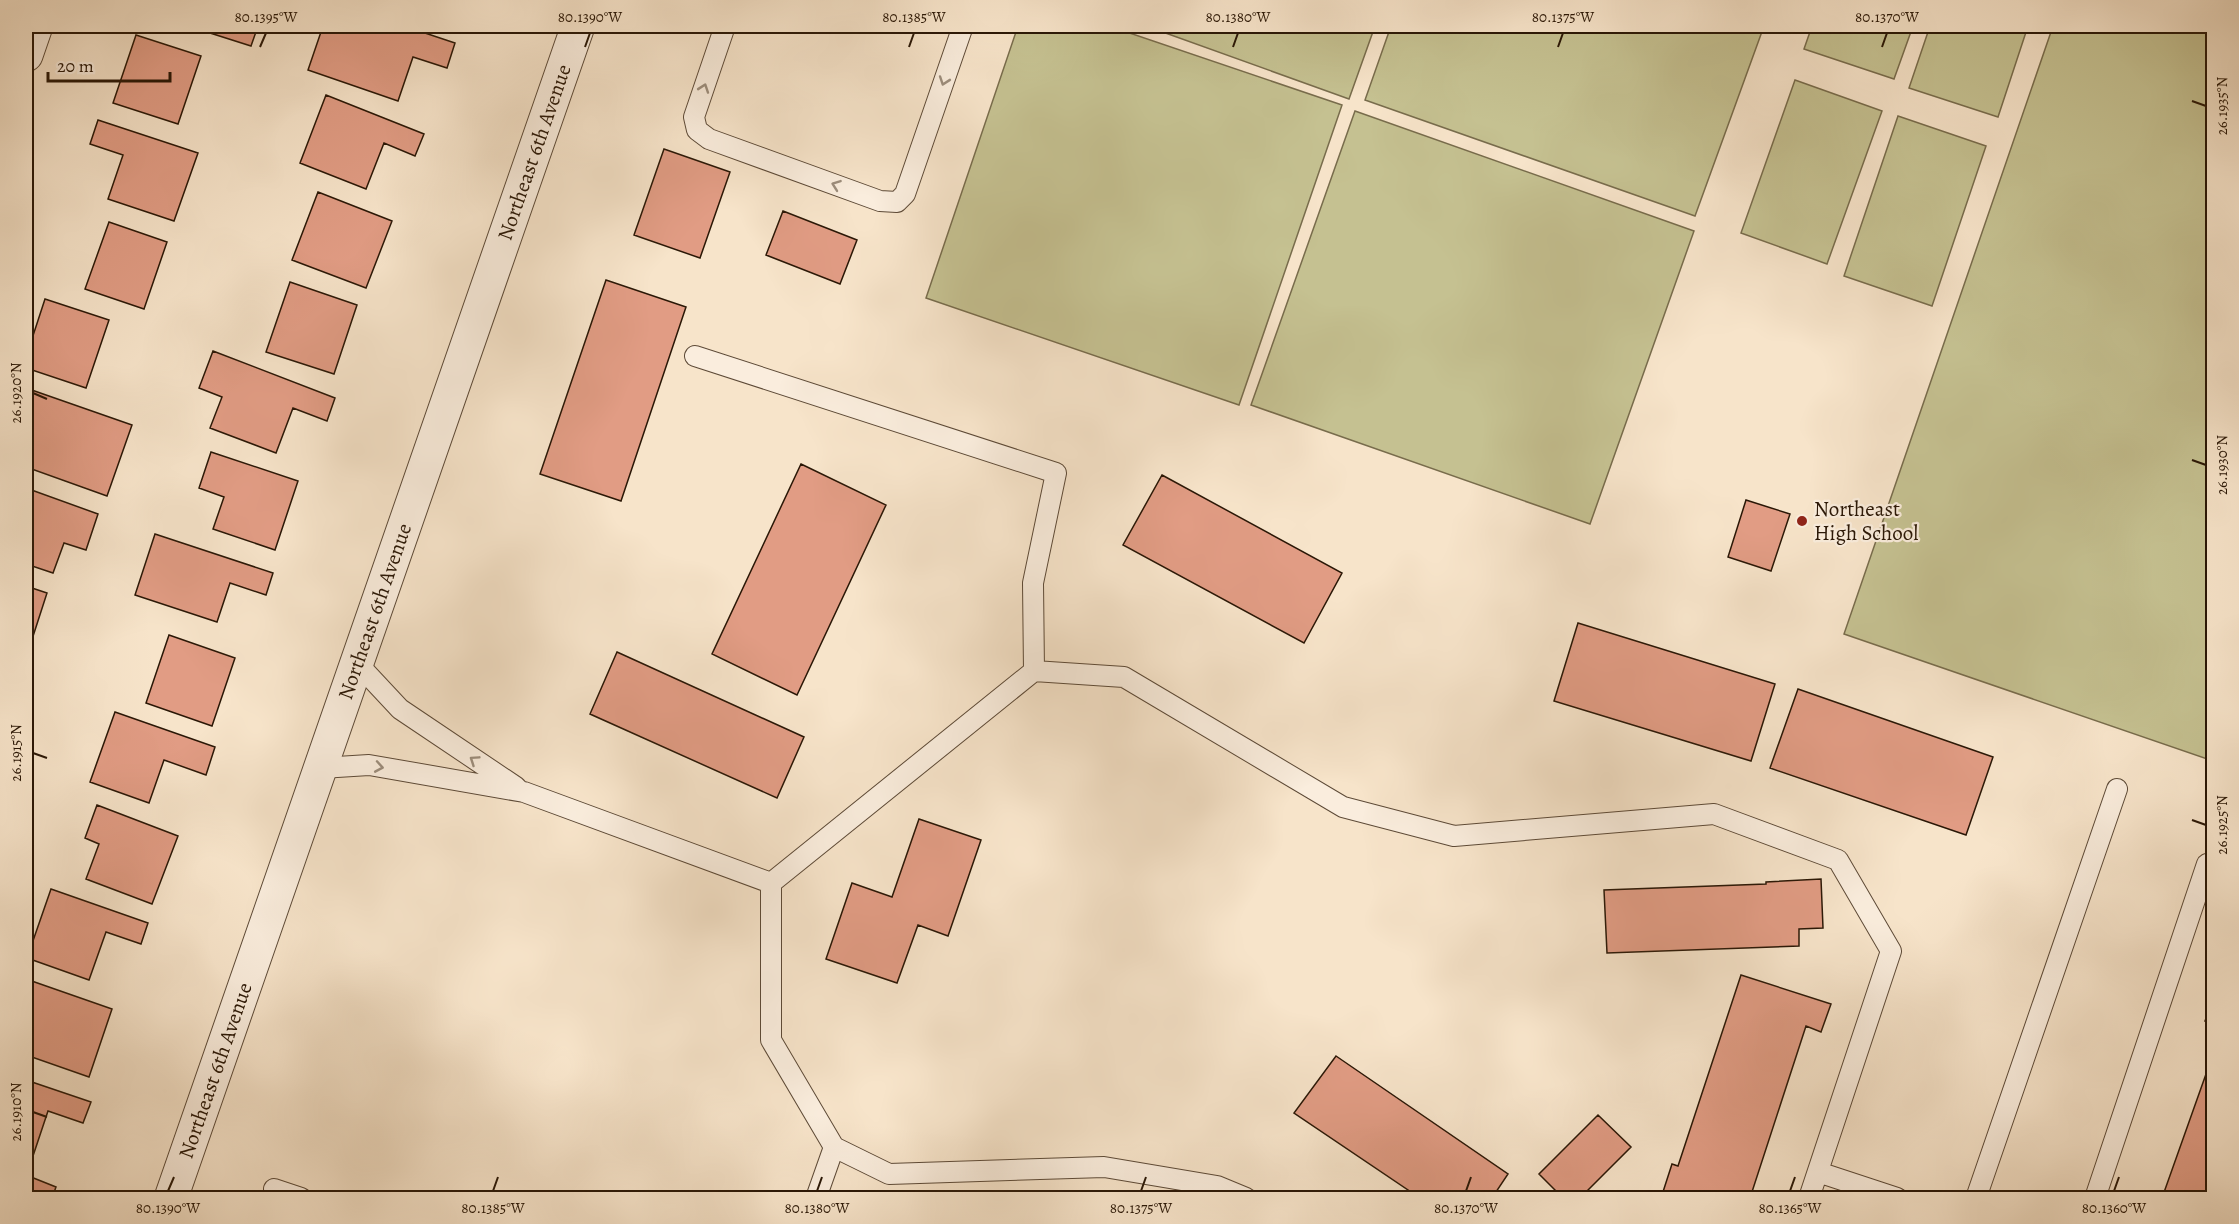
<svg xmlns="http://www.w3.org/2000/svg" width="2239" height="1224" font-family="Alegreya,serif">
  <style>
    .green { fill: #c5c191; stroke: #786c4c; stroke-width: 1.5 }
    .building { fill: #e19c84; stroke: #2a1706; stroke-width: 1.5 }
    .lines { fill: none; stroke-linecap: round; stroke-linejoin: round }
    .service-casing { stroke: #5d4a37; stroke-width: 22 }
    .minor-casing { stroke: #5d4a37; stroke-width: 35 }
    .tertiary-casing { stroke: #5d4a37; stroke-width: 35 }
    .service { stroke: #faeddd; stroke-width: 20 }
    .minor { stroke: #faeddd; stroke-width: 33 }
    .tertiary { stroke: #faeddd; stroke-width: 33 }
    .oneway { stroke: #9c8d7c }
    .ticks { fill: none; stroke: #2a1706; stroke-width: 2 }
    .poi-dot { fill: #8f2418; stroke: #faeddd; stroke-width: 2 }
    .labels { text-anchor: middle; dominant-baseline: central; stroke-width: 4.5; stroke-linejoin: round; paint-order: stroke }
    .street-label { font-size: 21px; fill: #2a1706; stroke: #faeddd }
    .poi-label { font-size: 21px; fill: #2a1706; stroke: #faeddd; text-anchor: start }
    .neatline { fill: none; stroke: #2a1706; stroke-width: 2 }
    .ticks-label { font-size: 15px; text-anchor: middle; fill: #2a1706 }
  </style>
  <rect width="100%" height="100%" fill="#f7e4ca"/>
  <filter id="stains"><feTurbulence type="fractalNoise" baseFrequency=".00333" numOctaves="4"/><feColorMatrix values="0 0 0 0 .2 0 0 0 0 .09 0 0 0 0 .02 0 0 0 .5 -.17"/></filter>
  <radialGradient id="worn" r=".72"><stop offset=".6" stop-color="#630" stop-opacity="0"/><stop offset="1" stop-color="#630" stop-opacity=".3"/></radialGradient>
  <!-- green -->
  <path class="green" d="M1018 26H1109L1342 105 1239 405 926 298Z
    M1146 26H1375L1349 99Z
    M1391 26H1764L1695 216 1365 100Z
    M1812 26H1913L1894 79 1804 49Z
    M1930 26H2028L1998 117 1909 88Z
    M2053 26H2213V761L1844 634Z
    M1795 80 1882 111 1827 264 1741 233Z
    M1355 111 1694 231 1590 524 1251 405Z
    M1898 116 1986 146 1932 306 1844 276Z"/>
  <!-- building -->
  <path class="building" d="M188 26H258L251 46Z
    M323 26H404L455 43 447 68 413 57 398 101 308 70Z
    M136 35 201 56 178 124 113 103Z
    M326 95 424 134 415 156 384 143 366 189 300 163Z
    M98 120 198 153 174 221 108 199 123 155 90 144Z
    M664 149 730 172 700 258 634 235Z
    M318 192 392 221 366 288 292 260Z
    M783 211 857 240 840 284 766 255Z
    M109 222 167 242 144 309 85 289Z
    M606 280 686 307 621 501 540 474Z
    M290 282 357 305 334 374 266 352Z
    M45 299 109 320 86 388 26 368V357Z
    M213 351 335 398 327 421 293 408 276 453 210 428 222 397 199 388Z
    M26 388 132 425 107 496 26 467Z
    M211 452 298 481 275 550 213 529 224 497 199 488Z
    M801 464 886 505 797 695 712 654Z
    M1162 475 1342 573 1304 643 1123 545Z
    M26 488 98 514 86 550 64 543 53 573 26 564Z
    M1746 500 1790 514 1771 571 1728 557Z
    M155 534 273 573 266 595 230 583 217 622 135 595Z
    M26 586 47 593 26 658Z
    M1578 623 1775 684 1751 761 1554 701Z
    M169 635 235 658 212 726 146 703Z
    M617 652 804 737 777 798 590 714Z
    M1798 689 1993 757 1966 835 1770 768Z
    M115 712 215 747 206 775 164 760 149 803 90 782Z
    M97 805 178 836 152 904 86 879 99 844 85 838Z
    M919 819 981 840 948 936 918 925 897 983 826 959 852 883 892 897Z
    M1821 879 1823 928 1799 929V946L1607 953 1604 890 1766 884V882Z
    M51 889 148 923 141 944 106 932 89 980 27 958Z
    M1741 975 1831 1004 1821 1032 1806 1026 1750 1198H1661L1672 1164 1678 1166Z
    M26 979 112 1009 89 1077 26 1055Z
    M2214 998V1024L2205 1021Z
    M1336 1056 1508 1174 1492 1198H1420L1294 1113Z
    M2211 1060H2214V1198H2162Z
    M26 1080 91 1102 83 1123 48 1111 33 1156 26 1153Z
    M1598 1115 1631 1147 1580 1198H1563L1539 1174Z
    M26 1175 56 1187 52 1198H26Z"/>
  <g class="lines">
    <defs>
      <path id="service" d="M725 26 694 117 697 130 709 139 880 201 897 202 905 194 963 26
        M695 356 1056 473 1033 583 1034 671
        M357 663 400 709 516 787
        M321 768 369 765 524 792 771 883
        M1818 1172 1897 1198
        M274 1189 301 1198
        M816 1198 834 1147
        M1246 1198 1217 1186 1104 1167 889 1174 834 1147 771 1040V883L1034 671 1124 677 1343 807 1454 836 1714 814 1838 860 1891 951 1809 1198
        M1976 1198 2117 789
        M2095 1198 2207 864 2214 866"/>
      <path id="minor" d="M26 55 36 26"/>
      <g id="tertiary">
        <path id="s1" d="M171 1198 578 26"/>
      </g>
    </defs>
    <!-- service casing -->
    <use href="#service" class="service-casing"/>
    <!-- minor casing -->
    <use href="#minor" class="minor-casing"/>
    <!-- tertiary casing -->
    <use href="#tertiary" class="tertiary-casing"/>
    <!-- service -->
    <use href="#service" class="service"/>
    <!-- minor -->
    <use href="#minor" class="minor"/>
    <!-- tertiary -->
    <use href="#tertiary" class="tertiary"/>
  </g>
  <!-- one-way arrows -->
  <defs><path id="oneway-chevron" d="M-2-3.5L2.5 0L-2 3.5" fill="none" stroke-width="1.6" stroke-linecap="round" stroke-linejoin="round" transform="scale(1.5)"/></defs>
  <g class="oneway">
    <use href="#oneway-chevron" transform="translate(944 81) rotate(109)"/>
    <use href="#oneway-chevron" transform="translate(704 88) rotate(-71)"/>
    <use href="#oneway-chevron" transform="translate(836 185) rotate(-160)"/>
    <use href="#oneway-chevron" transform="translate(474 760) rotate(-146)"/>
    <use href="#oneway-chevron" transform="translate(379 767) rotate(10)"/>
  </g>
  <!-- ticks -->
  <path class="ticks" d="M260 47 266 33M585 47 590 33M909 47 914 33M1233 47 1238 33M1558 47 1563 33M1882 47 1887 33M2192 101 2206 106M33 393 47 399M2192 460 2206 465M33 753 47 758M2192 820 2206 825M33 1112 47 1117M168 1191 174 1177M493 1191 498 1177M817 1191 822 1177M1141 1191 1146 1177M1466 1191 1471 1177M1790 1191 1795 1177M2114 1191 2119 1177"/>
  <!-- markers -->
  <circle class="poi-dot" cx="1802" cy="521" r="6"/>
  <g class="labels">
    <!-- street labels -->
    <g class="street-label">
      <text stroke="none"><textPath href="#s1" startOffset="1107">Northeast 6th Avenue</textPath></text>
      <text stroke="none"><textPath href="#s1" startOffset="621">Northeast 6th Avenue</textPath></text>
      <text stroke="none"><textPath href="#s1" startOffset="135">Northeast 6th Avenue</textPath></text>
    </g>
    <!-- poi labels -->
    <g class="poi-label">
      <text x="1814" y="509">Northeast<tspan x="1814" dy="24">High School</tspan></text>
    </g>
  </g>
  <!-- margin -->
  <rect width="2239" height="1224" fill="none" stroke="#f7e4ca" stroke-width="66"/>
  <!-- scale -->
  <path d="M48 72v9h122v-9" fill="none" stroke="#2a1706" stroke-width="3"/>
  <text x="57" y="72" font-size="18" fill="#2a1706" stroke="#faeddd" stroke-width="4.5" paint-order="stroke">20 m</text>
  <rect x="33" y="33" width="2173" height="1158" class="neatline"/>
  <g class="ticks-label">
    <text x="266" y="22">80.1395°W</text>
    <text x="590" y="22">80.1390°W</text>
    <text x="914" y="22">80.1385°W</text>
    <text x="1238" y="22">80.1380°W</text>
    <text x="1563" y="22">80.1375°W</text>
    <text x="1887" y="22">80.1370°W</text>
    <text transform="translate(2222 106) rotate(-90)" y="5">26.1935°N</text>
    <text transform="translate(16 393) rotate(-90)" y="5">26.1920°N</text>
    <text transform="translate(2222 465) rotate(-90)" y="5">26.1930°N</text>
    <text transform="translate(16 753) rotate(-90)" y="5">26.1915°N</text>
    <text transform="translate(2222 825) rotate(-90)" y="5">26.1925°N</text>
    <text transform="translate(16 1112) rotate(-90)" y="5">26.1910°N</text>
    <text x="168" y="1213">80.1390°W</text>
    <text x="493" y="1213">80.1385°W</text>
    <text x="817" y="1213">80.1380°W</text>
    <text x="1141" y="1213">80.1375°W</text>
    <text x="1466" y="1213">80.1370°W</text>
    <text x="1790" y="1213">80.1365°W</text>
    <text x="2114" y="1213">80.1360°W</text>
  </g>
  <rect width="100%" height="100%" filter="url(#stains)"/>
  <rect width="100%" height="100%" fill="url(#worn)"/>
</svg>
